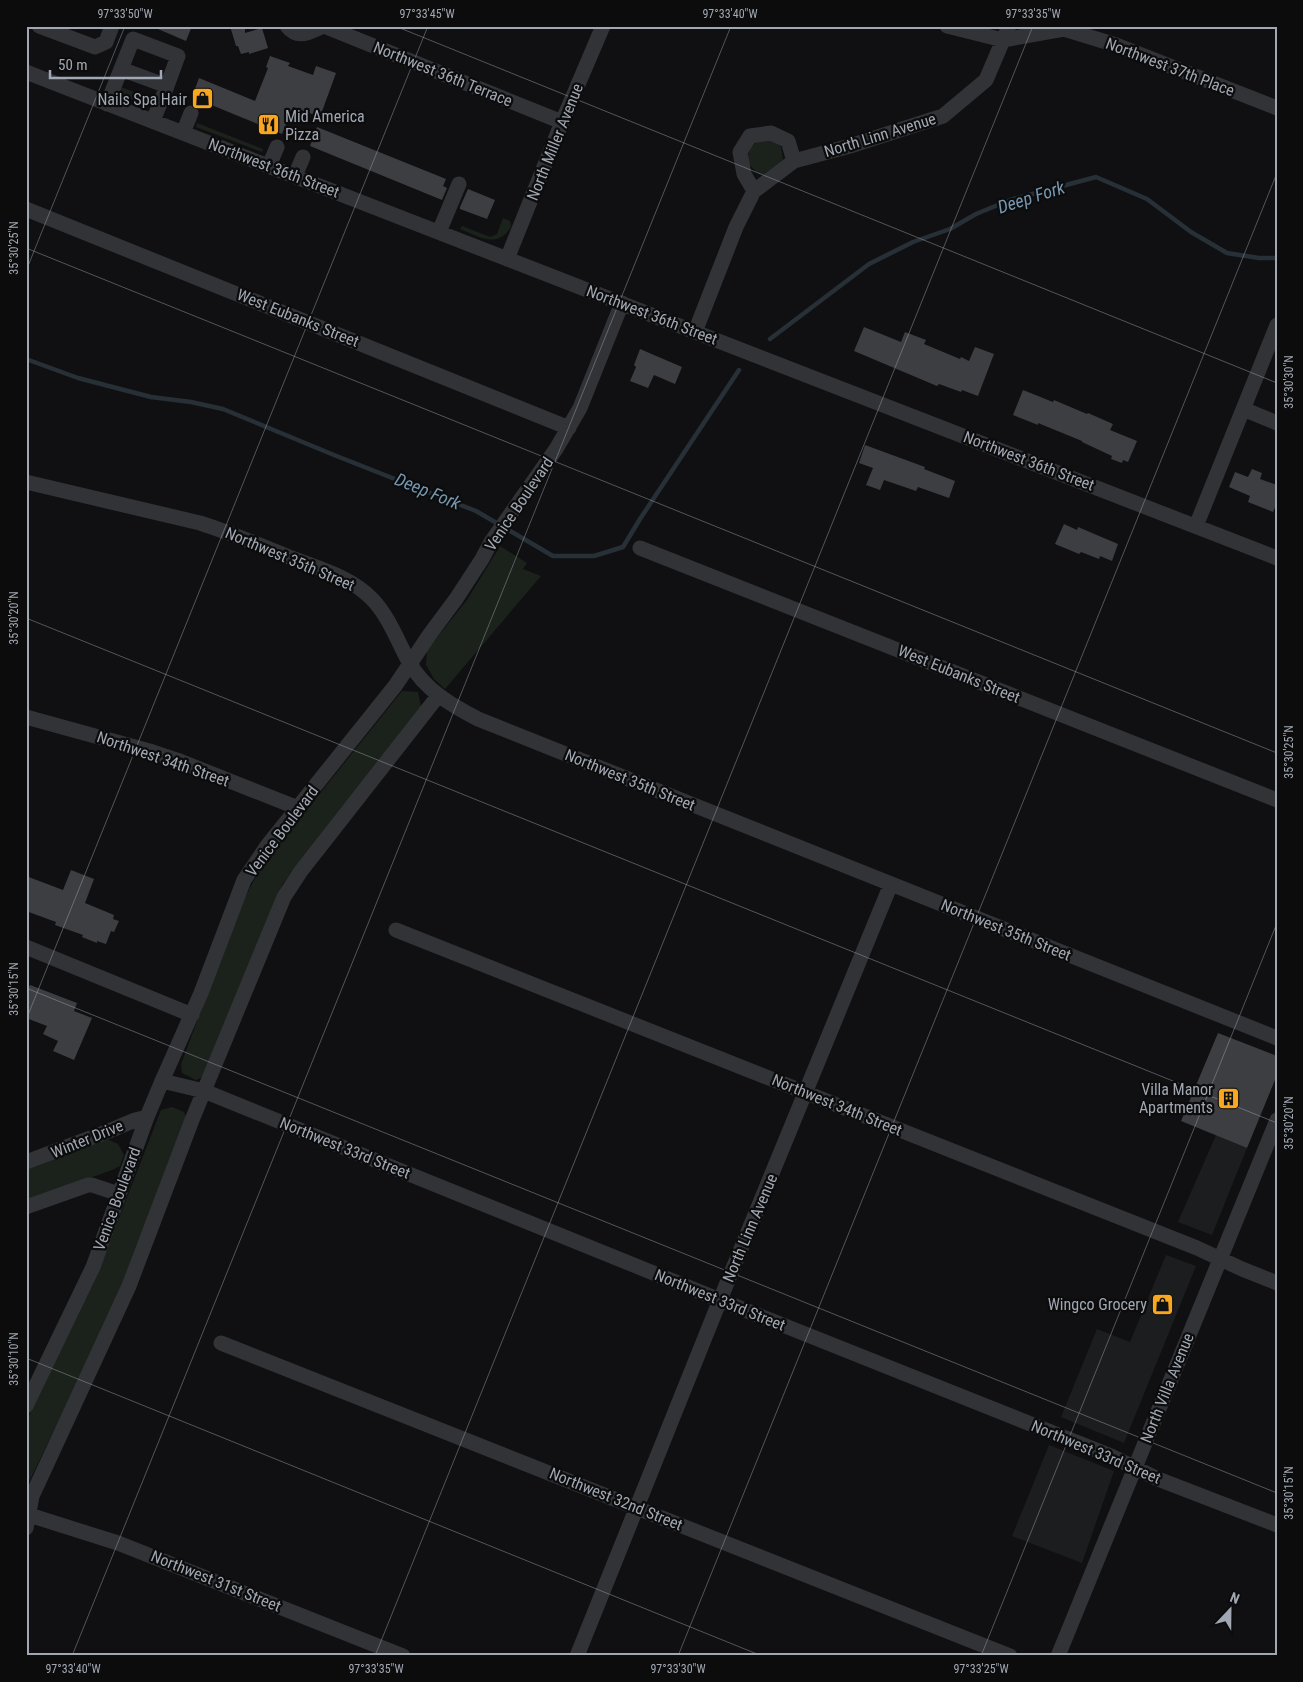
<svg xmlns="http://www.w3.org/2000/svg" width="1303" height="1682" font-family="'Roboto Condensed',sans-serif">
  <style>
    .built { fill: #1c1d1f }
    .green { fill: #1b221b }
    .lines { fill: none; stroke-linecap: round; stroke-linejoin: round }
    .stream { stroke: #273036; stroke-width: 4.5 }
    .building { fill: #3c3e42 }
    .minor { stroke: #313337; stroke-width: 15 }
    .ticks { fill: none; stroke: #a1a8b3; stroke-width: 1; stroke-opacity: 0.45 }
    .labels { text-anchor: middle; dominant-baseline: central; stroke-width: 4.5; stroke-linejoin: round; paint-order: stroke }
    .street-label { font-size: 16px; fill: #a1a8b3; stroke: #0c0c0d }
    .poi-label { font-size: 16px; fill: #a1a8b3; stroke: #0c0c0d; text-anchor: end }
    .water-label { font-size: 18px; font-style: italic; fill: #7698b1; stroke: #0c0c0d }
    .neatline { fill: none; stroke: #a1a8b3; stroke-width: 2 }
    .ticks-label { font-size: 12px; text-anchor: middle; fill: #a1a8b3 }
  </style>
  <rect width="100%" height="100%" fill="#101012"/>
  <!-- built -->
  <path class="built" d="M1216 1135 1247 1148 1212 1235 1178 1222Z
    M1166 1255 1196 1266 1124 1443 1061 1417 1097 1329 1130 1342Z
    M1049 1445 1114 1471 1082 1563 1012 1536Z"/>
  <!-- green -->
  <path class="green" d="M121 87 153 99 150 104 145 105 124 96 121 91Z
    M197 123 263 149 262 152 196 127Z
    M762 139H771L781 147 783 160 763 175C743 167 744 148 762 139Z
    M503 218 510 221 511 227C497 249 480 237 460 229L462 226 490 237 497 234Z
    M500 546 527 563 523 569 541 576 445 689 434 679 426 665 427 650 467 600Z
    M402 691 418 692 421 707 282 885 204 1076 196 1080 182 1073 181 1064 241 905 261 867Z
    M172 1107 184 1112 186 1118 119 1297 26 1488V1422L95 1280 161 1110Z
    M107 1139 118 1144 124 1155 120 1166 112 1170 26 1201V1169Z"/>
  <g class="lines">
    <!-- stream -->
    <path class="stream" d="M770 339 869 264 913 242 950 229 976 214 1010 200 1096 177 1147 199 1191 232 1227 253 1259 258H1277
      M26 359 78 378 151 397 191 402 223 409 334 455 476 511 553 556H594L623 547 640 519 739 370"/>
  </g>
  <!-- building -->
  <path class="building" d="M151 26H192L186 41Z
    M230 26H245V33L262 28 268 48 249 54V52L241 54 238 46H236Z
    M270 56 290 63 288 66 313 75 316 66 336 73 320 117 293 107 282 134 192 97 199 78 255 101 268 68 266 67Z
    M317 127 446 179 443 186 447 188 442 200 310 146Z
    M468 189 495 200 487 219 460 209V207Z
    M864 327 901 342 905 332 926 340 924 344 960 359 961 357 969 361 975 347 994 354 978 396 962 390 961 392 939 384 937 386 854 351Z
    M640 349 682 367 675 384 654 375 648 388 630 381 636 367 634 365Z
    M1023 390 1053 402 1054 400 1087 414 1088 413 1113 424 1110 430 1137 441 1128 462 1123 460 1122 463 1111 459 1112 456 1082 442V441L1038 423V425L1013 415Z
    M865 445 925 467 924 469 955 481 949 498 918 487 916 491 884 480 880 490 866 485 873 468 859 463Z
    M1252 469 1262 473 1260 479 1277 485V503L1273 512 1248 502 1250 496 1229 487 1235 472 1248 477Z
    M1064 524 1077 530 1078 527 1118 544 1112 561 1100 556 1099 559 1081 552 1079 554 1055 544Z
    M71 870 94 879 85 903 114 915 113 919 119 921 114 932 111 931 106 944 97 941V943L82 937 83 935 55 925 56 922 26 911V876L63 890Z
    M30 985 77 1003 74 1011 92 1018 74 1060 53 1051 58 1041 43 1034 47 1026 26 1018V992Z
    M1218 1033 1277 1056V1075L1247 1148 1181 1121Z"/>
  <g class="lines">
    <!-- minor -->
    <path class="minor" d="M39 26 95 47 106 42 112 26
      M287 26C298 40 310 32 323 26
      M324 26 562 122
      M947 26 1003 40 1064 29 1116 45 1277 108
      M26 72 1277 558
      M107 104 133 39 178 56 167 86 121 69
      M153 121 167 86
      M183 133 191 113
      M269 166 277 147
      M295 176 303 157
      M754 191 744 174 740 152 750 136 771 133 788 141 794 161
      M26 209 569 428
      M439 232 459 184
      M507 259 562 122 603 26
      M695 332 736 227 754 191 794 161 850 146 943 116 986 80 1009 26
      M1243 409 1277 423
      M26 482 200 523C231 533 260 545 289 557 318 568 352 577 373 600 389 617 398 642 409 662 425 690 451 705 478 719L1277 1038
      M1196 526 1277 325
      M640 548 1277 800
      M26 717 153 752 177 760 298 808
      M396 930 1197 1248 1242 1269 1277 1283
      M26 947 192 1015
      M162 1081 204 1091 720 1300 1111 1456 1158 1479 1277 1525
      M26 1162 109 1131 135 1120 147 1117
      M26 1207 88 1185H92L119 1194
      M221 1343 1010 1656
      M26 1406 93 1267 147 1117 162 1081 201 993 244 880 267 846 395 686 430 634 456 599 482 559 491 542 556 449 580 408 622 303
      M26 1514 118 1543 403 1656
      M26 1528 32 1496 129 1286 192 1120 284 897 301 871 438 696
      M577 1656 720 1300 891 884
      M1058 1656 1277 1120"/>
  </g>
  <!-- ticks -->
  <path class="ticks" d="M395 26 1277 383M26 248 1277 753M26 271 125 26M26 618 1277 1123M26 988 1277 1493M26 1020 428 26M26 1358 762 1656M72 1656 731 26M375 1656 1033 26M678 1656 1277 173M981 1656 1277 923"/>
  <!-- icons -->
  <defs>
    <symbol id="shop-square" viewBox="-11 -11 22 22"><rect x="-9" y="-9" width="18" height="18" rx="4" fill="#f9a621" stroke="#0c0c0d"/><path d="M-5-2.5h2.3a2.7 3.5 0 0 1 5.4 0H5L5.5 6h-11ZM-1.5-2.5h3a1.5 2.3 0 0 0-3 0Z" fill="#111"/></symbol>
    <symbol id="restaurant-square" viewBox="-11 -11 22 22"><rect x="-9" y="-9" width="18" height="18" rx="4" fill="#f9a621" stroke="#0c0c0d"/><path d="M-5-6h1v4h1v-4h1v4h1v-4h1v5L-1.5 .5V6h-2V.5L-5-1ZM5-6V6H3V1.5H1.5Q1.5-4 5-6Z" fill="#111"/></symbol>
    <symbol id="building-square" viewBox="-11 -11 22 22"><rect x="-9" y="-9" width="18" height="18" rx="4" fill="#f9a621" stroke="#0c0c0d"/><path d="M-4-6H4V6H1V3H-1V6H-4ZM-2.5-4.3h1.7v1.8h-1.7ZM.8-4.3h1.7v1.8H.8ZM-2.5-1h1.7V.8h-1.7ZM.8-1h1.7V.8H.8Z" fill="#111"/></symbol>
  </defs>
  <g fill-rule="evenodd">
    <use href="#shop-square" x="190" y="86" width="25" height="25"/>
    <use href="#restaurant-square" x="256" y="112" width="25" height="25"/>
    <use href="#building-square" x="1216" y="1086" width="25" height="25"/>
    <use href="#shop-square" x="1150" y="1292" width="25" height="25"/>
  </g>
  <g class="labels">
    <!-- street labels -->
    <g class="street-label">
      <text transform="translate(1170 67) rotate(21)">Northwest 37th Place</text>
      <text transform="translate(443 74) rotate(22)">Northwest 36th Terrace</text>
      <text transform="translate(880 135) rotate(-17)">North Linn Avenue</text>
      <text transform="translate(555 142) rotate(-68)">North Miller Avenue</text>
      <text transform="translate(274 168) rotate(21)">Northwest 36th Street</text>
      <text transform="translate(652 315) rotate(21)">Northwest 36th Street</text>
      <text transform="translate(298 318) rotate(22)">West Eubanks Street</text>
      <text transform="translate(1029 461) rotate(21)">Northwest 36th Street</text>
      <text transform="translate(519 504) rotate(-56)">Venice Boulevard</text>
      <text transform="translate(290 559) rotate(23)">Northwest 35th Street</text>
      <text transform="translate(959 674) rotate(22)">West Eubanks Street</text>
      <text transform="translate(163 759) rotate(19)">Northwest 34th Street</text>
      <text transform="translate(630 780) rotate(22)">Northwest 35th Street</text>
      <text transform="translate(282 831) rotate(-53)">Venice Boulevard</text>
      <text transform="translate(1006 930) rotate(22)">Northwest 35th Street</text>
      <text transform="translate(837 1105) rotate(22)">Northwest 34th Street</text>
      <text transform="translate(87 1139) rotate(-22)">Winter Drive</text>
      <text transform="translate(345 1148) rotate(22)">Northwest 33rd Street</text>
      <text transform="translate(117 1199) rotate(-70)">Venice Boulevard</text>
      <text transform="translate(750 1228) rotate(-67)">North Linn Avenue</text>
      <text transform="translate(720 1300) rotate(22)">Northwest 33rd Street</text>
      <text transform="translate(1167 1388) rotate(-68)">North Villa Avenue</text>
      <text transform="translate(1096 1452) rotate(23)">Northwest 33rd Street</text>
      <text transform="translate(616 1499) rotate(22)">Northwest 32nd Street</text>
      <text transform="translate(216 1581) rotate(22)">Northwest 31st Street</text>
    </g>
    <!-- poi labels -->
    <g class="poi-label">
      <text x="187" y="99">Nails Spa Hair</text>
      <text x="285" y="116" text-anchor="start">Mid America<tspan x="285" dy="18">Pizza</tspan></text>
      <text x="1213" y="1089">Villa Manor<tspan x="1213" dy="18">Apartments</tspan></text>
      <text x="1147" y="1304">Wingco Grocery</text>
    </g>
    <!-- water labels -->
    <g class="water-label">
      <text transform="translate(1031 197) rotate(-18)">Deep Fork</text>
      <text transform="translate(428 491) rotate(22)">Deep Fork</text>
    </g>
  </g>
  <!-- border -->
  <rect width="1303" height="1682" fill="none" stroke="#0c0c0d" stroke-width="55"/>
  <!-- north arrow -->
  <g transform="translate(1230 1610) rotate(22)" stroke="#0c0c0d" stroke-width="4" paint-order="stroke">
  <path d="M0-4L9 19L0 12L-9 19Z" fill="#a1a8b3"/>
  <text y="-8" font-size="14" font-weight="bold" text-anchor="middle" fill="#a1a8b3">N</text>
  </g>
  <!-- scale -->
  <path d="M50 70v8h111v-8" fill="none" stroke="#a1a8b3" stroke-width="2.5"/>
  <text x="58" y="70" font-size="15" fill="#a1a8b3" stroke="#0c0c0d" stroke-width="4" paint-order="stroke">50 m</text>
  <rect x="28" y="28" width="1248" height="1626" class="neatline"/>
  <g class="ticks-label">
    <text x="125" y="18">97°33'50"W</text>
    <text x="427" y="18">97°33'45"W</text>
    <text x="730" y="18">97°33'40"W</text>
    <text x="1033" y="18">97°33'35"W</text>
    <text transform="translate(14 248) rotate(-90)" y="4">35°30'25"N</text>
    <text transform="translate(1289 382) rotate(-90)" y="4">35°30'30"N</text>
    <text transform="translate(14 618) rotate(-90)" y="4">35°30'20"N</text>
    <text transform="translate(1289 752) rotate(-90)" y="4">35°30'25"N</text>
    <text transform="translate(14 989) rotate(-90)" y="4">35°30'15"N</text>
    <text transform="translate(1289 1123) rotate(-90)" y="4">35°30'20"N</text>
    <text transform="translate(14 1359) rotate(-90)" y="4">35°30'10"N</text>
    <text transform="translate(1289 1493) rotate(-90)" y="4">35°30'15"N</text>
    <text x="73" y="1673">97°33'40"W</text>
    <text x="376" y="1673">97°33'35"W</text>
    <text x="678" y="1673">97°33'30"W</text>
    <text x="981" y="1673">97°33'25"W</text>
  </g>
</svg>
